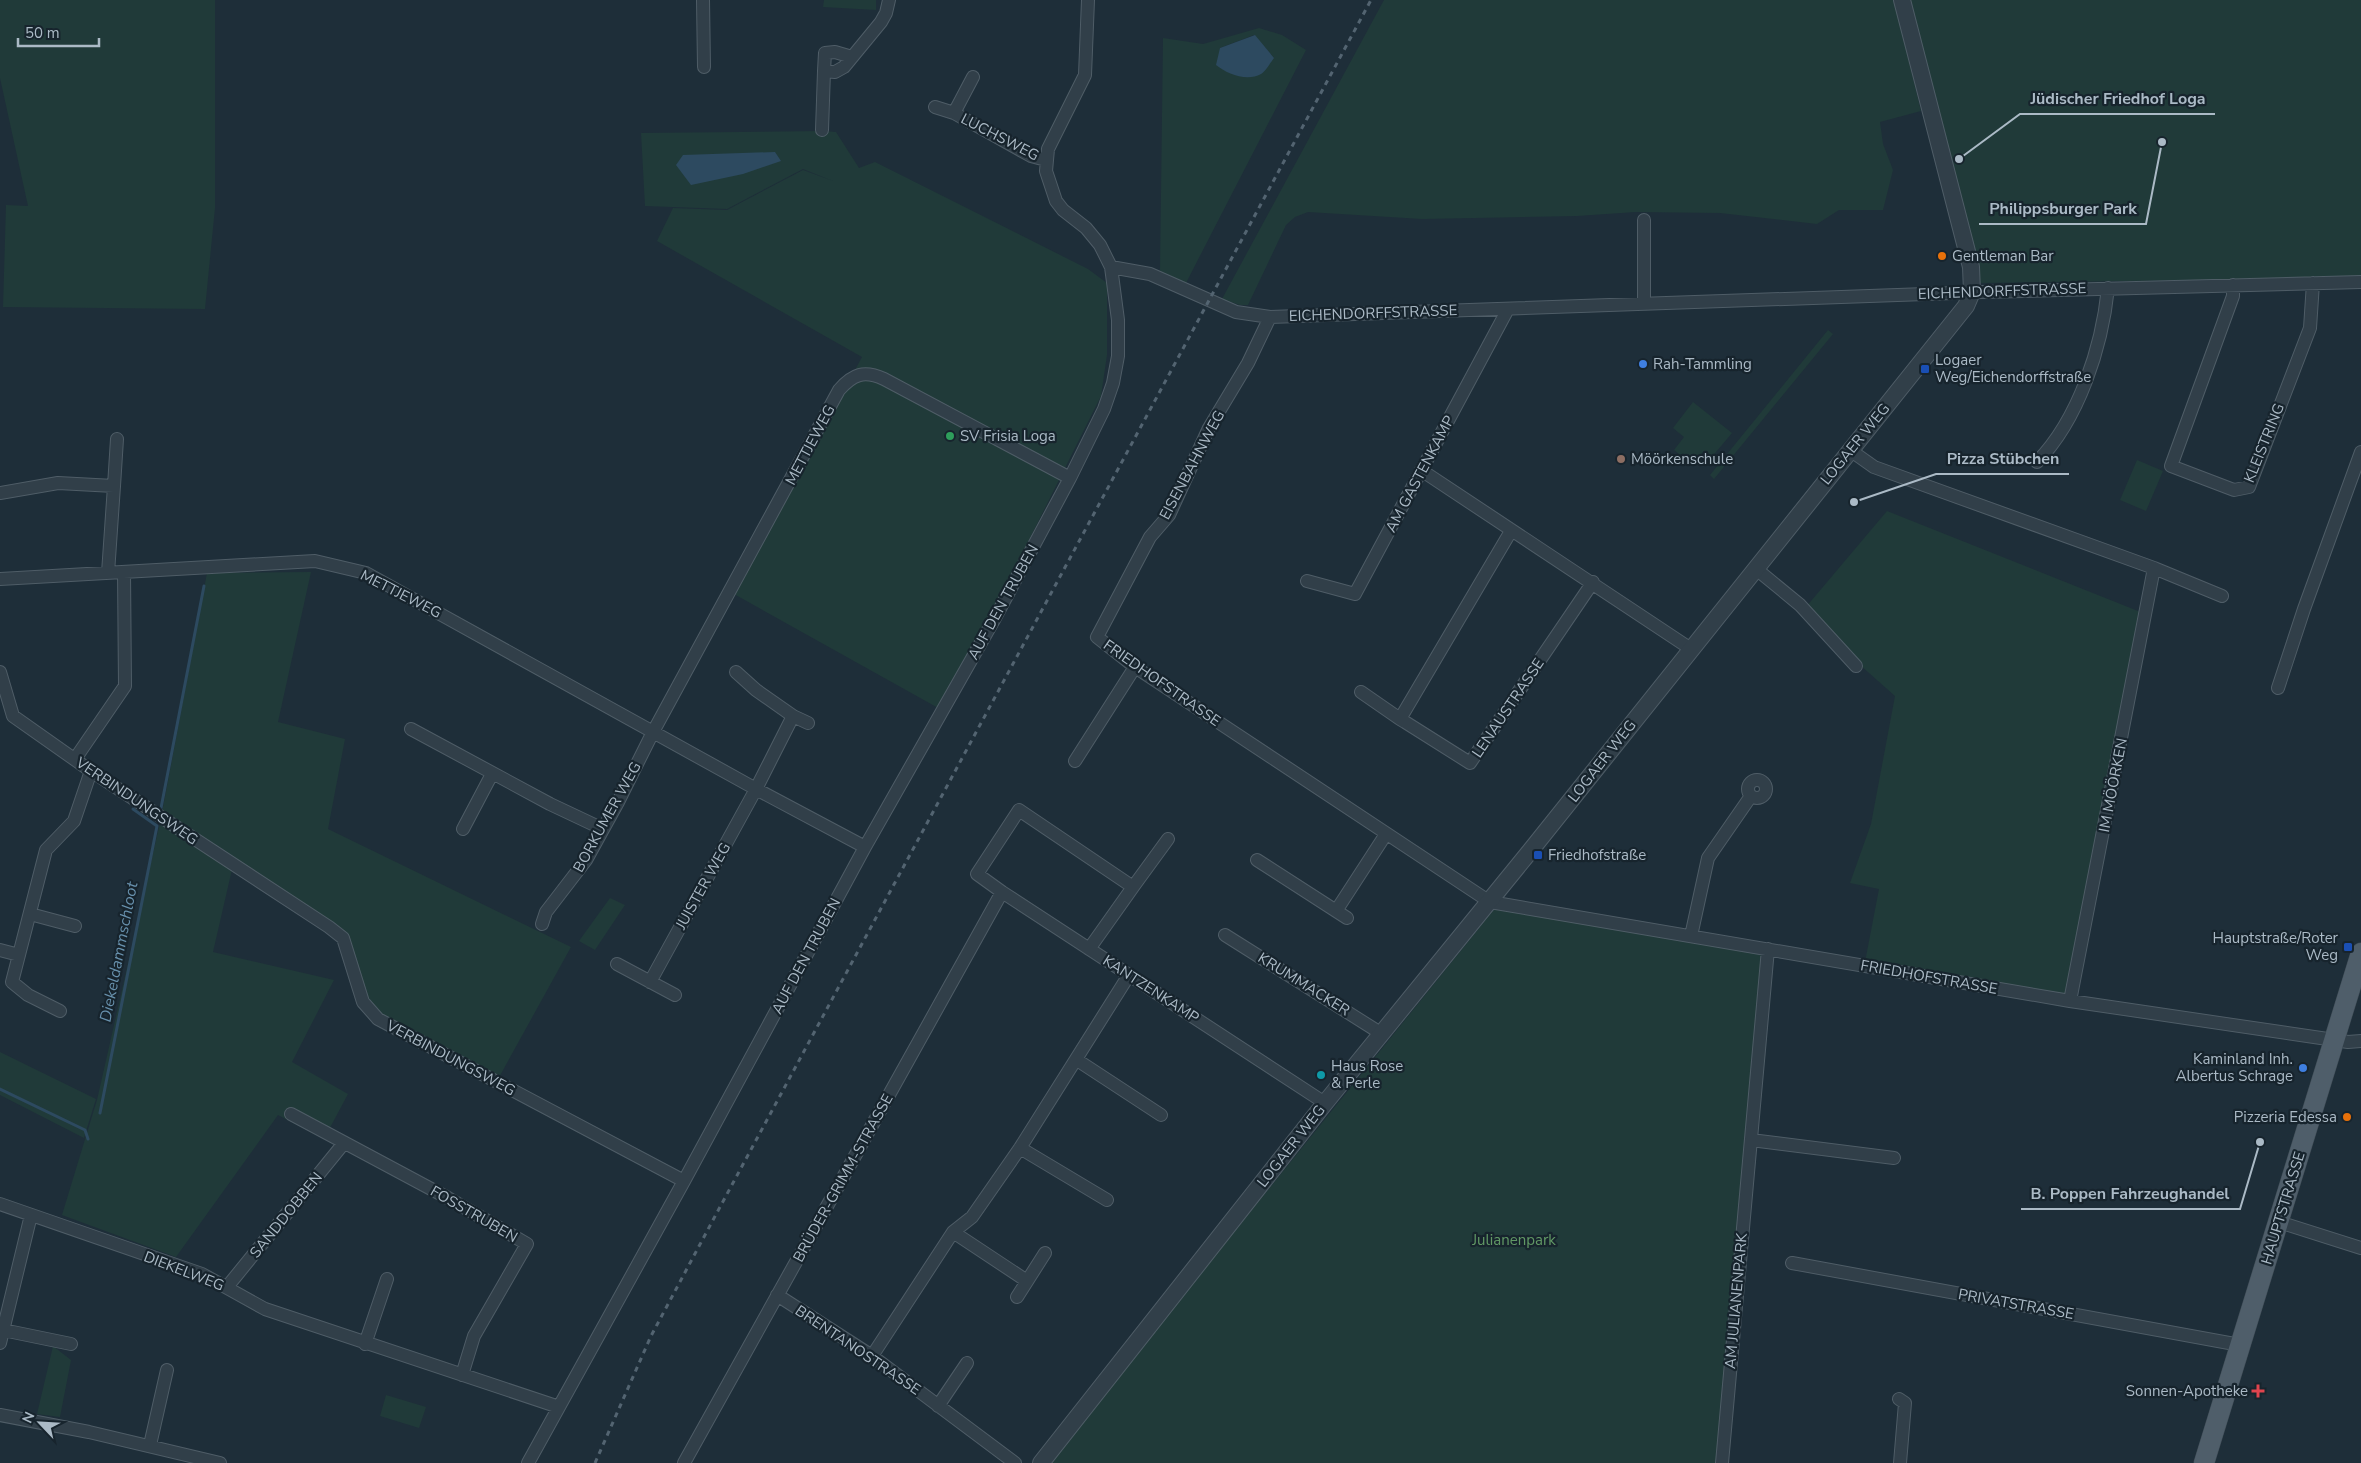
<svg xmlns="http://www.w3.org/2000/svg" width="2361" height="1463" font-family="'Nunito Sans',sans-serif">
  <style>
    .green { fill: #203a39; fill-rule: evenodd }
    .water { fill: #2d4a60 }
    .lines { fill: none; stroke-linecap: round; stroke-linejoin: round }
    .stream { stroke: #2d4a60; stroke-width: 3 }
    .minor-casing { stroke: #4f5d67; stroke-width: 14 }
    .tertiary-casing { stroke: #4f5d67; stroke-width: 18 }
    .primary-casing { stroke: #3e4b55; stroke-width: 21 }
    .minor { stroke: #313f49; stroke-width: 12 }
    .tertiary { stroke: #313f49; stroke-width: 16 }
    .primary { stroke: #4f5e6a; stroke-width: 20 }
    .rail { stroke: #536471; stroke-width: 3; stroke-dasharray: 5 5; stroke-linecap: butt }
    .food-dot { fill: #e8710a; stroke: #17242d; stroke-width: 2 }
    .shop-dot { fill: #3f7fe0; stroke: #17242d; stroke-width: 2 }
    .transit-dot { fill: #1a4fb4; stroke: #17242d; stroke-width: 2 }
    .leisure-dot { fill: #2e9e5b; stroke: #17242d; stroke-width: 2 }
    .education-dot { fill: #8d6e63; stroke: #17242d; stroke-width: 2 }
    .culture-dot { fill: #0f9aa8; stroke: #17242d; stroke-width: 2 }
    .health-dot { fill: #e0444e; stroke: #17242d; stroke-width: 2 }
    .labels { text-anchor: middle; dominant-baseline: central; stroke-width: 4.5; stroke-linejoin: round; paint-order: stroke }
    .street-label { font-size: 15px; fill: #abbac6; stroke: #17242d }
    .poi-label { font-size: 15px; fill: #abbac6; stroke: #17242d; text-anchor: start }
    .park-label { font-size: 15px; fill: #619865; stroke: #17242d }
    .water-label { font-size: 16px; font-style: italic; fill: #6891ad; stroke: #17242d }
    .leader { fill: none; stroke: #abbac6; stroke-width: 2 }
    .callout-dot { fill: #abbac6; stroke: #17242d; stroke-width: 2 }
    .callout-label { font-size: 16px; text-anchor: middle; font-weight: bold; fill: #abbac6; stroke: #17242d; stroke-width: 4.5; stroke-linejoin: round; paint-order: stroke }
  </style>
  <rect width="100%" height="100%" fill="#1e2e39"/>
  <!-- green -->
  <path class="green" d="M0 0H215V208L205 309 3 307 6 205 28 206 0 78Z
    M824 0H876V10L823 7Z
    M1384 0H1894L1921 111 1880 122 1883 144 1893 170 1883 210H1839L1817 224 1720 213 1636 212 1577 216 1422 219 1308 212 1295 217 1286 225 1248 305H1240L1222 299Z
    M1906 0H2361V278L1977 283Z
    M1259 28 1282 35 1306 50 1186 283 1160 271 1163 38 1203 44ZM1254 35 1274 58 1220 48Z
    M822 131 836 132 859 168 875 162 1088 269 1107 283V355L1101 396 992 614 940 709 734 594 862 357 657 241 673 208 727 210 803 170 833 181 803 169 727 209 645 206 641 133Z
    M1828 330 1833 334 1714 479 1710 475Z
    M1693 402 1732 433 1711 458 1703 452 1693 465 1674 450 1684 437 1673 428Z
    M2137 460 2163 471 2146 511 2120 500Z
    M1887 511 2143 613 2135 663 2065 995 1865 962 1879 889 1850 883 1871 824 1895 696 1860 665 1806 607Z
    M311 572 278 722 345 739 328 829 571 947 497 1081 378 1019 363 1002 343 938 233 865 213 952 334 980 292 1062 348 1094 324 1139 278 1115 176 1257 62 1215 97 1100 161 818 207 573Z
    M610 898 625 905 595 950 579 941Z
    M1496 907 1763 953 1719 1463H1048Z
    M0 1052 96 1099 84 1138 0 1095Z
    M53 1346 71 1360 60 1417 37 1414Z
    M386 1395 426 1407 419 1428 380 1416Z"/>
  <!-- water -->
  <path class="water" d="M1255 35 1274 58C1270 63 1266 71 1261 74 1247 82 1227 74 1216 65L1220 48Z
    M775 152 781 161 743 174 691 185 676 165 683 155Z"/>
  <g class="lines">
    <!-- stream -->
    <path class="stream" d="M161 808 204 586
      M0 1089 85 1130 88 1139
      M100 1113 157 826 133 809"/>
    <defs>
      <path id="minor" d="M703 0 704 67
        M852 57 835 52 825 53 824 71 835 72 844 67 881 22 886 13 889 0
        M973 77 954 113 1031 156 1046 160
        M935 107 954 113
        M822 130 824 71
        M1111 267 1150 274 1236 312 1270 317 1982 292 2361 282
        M2233 285V296L2171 466 2234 490 2249 487 2310 328 2313 283
        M1644 304V220
        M1270 317 1248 363 1209 428 1169 515 1150 537 1097 637 1135 667 1490 902 2070 1001 2348 1042 2361 1041
        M1850 450 1874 467 2154 568 2070 1001
        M2037 462C2079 419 2102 347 2108 288
        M1421 470 1691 649
        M114 486 117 439
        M0 493 58 483 114 486 108 573
        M1511 531 1400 719 1405 722 1470 763 1593 582
        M1755 568 1800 605 1856 666
        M2154 568 2222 596
        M0 579 315 561 366 573 756 789 865 847
        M1307 581 1355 594 1508 309
        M0 672 13 716 91 771 329 927 343 938 363 1002 378 1019 684 1181
        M2278 688 2304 609 2361 452
        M1361 692 1400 719
        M793 716 808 723
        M411 729 550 804 603 829
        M75 759 125 686 124 572
        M1075 761 1135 667
        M1748 789a9 9 0 1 1 18 0a9 9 0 1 1-18 0Z
        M463 829 492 774
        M1257 860 1347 918
        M1133 887 1168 839
        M1336 911 1386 834
        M30 914 75 926
        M542 924 546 912 586 860 618 802 653 732 839 390C853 374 864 370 884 379L1070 478
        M1225 935 1382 1034
        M1691 936 1708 858 1751 796
        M1089 949 1133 887 1019 810 977 874 1002 892 1325 1103
        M0 950 19 955
        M617 964 675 995
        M650 982 756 789 793 716 756 690 736 672
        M60 1011 28 995 12 982 46 850 74 821 91 771
        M1077 1060 1161 1115
        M291 1114 448 1198 527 1244 474 1336 462 1375
        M1751 1140 1894 1158
        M1020 1148 1107 1200
        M0 1204 202 1274 265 1309 559 1407
        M2279 1222 2361 1248
        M953 1232 1027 1281
        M1792 1263 2240 1345
        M227 1287 344 1143
        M777 1295 872 1356 1015 1463
        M1017 1297 1045 1253
        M3 1330 71 1344
        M0 1343 31 1215
        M365 1344 387 1279
        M872 1356 953 1232 972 1217 1020 1148 1129 975
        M1899 1399 1905 1403 1900 1463
        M938 1406 967 1363
        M0 1415 89 1432 220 1463
        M150 1445 167 1370
        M528 1463 684 1181 865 847 995 618 1070 478 1104 409 1113 383 1118 356V320L1111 267 1100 245 1086 228 1063 210 1056 201 1046 171 1048 149 1085 75 1088 0
        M684 1463 1002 892
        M1722 1463 1768 949"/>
      <path id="tertiary" d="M1041 1463 1325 1103 1531 850 1966 306 1972 292 1971 267 1902 0"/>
      <path id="primary" d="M2204 1463 2361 953"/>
    </defs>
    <!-- minor casing -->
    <use href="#minor" class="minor-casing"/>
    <!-- tertiary casing -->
    <use href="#tertiary" class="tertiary-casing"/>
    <!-- primary casing -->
    <use href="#primary" class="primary-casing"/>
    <!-- minor -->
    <use href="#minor" class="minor"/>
    <!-- tertiary -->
    <use href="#tertiary" class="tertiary"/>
    <!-- primary -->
    <use href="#primary" class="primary"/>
    <!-- rail -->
    <path class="rail" d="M595 1463 651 1336 713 1220 1371 0"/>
  </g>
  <!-- markers -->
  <g class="food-dot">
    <circle cx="1942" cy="256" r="5"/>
    <circle cx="2347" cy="1117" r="5"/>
  </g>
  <g class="shop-dot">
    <circle cx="1643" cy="364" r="5"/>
    <circle cx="2303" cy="1068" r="5"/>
  </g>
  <g class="transit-dot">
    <rect x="1920" y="364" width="10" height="10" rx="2.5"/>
    <rect x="1533" y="850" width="10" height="10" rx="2.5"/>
    <rect x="2343" y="942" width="10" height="10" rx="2.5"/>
  </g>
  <circle class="leisure-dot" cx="950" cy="436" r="5"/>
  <circle class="education-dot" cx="1621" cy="459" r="5"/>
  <circle class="culture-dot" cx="1321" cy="1075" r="5"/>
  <path class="health-dot" d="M2255.5 1383.5h5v5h5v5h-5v5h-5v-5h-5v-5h5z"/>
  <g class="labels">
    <!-- street labels -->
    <g class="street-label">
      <text transform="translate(1000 137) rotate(27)">LUCHSWEG</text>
      <text transform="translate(2002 291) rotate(-2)">EICHENDORFFSTRASSE</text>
      <text transform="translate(1373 313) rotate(-2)">EICHENDORFFSTRASSE</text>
      <text transform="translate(2264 443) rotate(-68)">KLEISTRING</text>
      <text transform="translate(1855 444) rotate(-51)">LOGAER WEG</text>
      <text transform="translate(810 445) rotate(-62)">METTJEWEG</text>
      <text transform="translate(1192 465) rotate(-62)">EISENBAHNWEG</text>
      <text transform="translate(1420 474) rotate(-62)">AM GASTENKAMP</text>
      <text transform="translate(401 594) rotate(27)">METTJEWEG</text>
      <text transform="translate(1003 602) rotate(-61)">AUF DEN TRUBEN</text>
      <text transform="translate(1162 683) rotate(35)">FRIEDHOFSTRASSE</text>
      <text transform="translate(1508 708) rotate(-56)">LENAUSTRASSE</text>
      <text transform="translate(1602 761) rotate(-52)">LOGAER WEG</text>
      <text transform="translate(2113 785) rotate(-79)">IM MÖÖRKEN</text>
      <text transform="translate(137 801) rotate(34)">VERBINDUNGSWEG</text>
      <text transform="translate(607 817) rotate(-61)">BORKUMER WEG</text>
      <text transform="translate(703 886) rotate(-61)">JUISTER WEG</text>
      <text transform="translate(806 956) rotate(-62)">AUF DEN TRUBEN</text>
      <text transform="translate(1929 977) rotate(10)">FRIEDHOFSTRASSE</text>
      <text transform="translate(1304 984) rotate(32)">KRUMMACKER</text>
      <text transform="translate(1151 989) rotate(33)">KANTZENKAMP</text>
      <text transform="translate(451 1058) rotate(28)">VERBINDUNGSWEG</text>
      <text transform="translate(1291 1146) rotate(-52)">LOGAER WEG</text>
      <text transform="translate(843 1178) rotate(-61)">BRÜDER-GRIMM-STRASSE</text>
      <text transform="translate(2283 1208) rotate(-73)">HAUPTSTRASSE</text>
      <text transform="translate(474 1214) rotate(30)">FOSSTRUBEN</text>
      <text transform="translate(286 1215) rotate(-51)">SANDDOBBEN</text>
      <text transform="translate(184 1271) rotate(21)">DIEKELWEG</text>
      <text transform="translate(1736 1301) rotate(-85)">AM JULIANENPARK</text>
      <text transform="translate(2016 1304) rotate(10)">PRIVATSTRASSE</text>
      <text transform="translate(858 1350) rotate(34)">BRENTANOSTRASSE</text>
    </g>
    <!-- poi labels -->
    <g class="poi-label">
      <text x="1952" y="256">Gentleman Bar</text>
      <text x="1935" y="360">Logaer<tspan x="1935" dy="17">Weg/Eichendorffstraße</tspan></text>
      <text x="1653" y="364">Rah-Tammling</text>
      <text x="960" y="436">SV Frisia Loga</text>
      <text x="1631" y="459">Möörkenschule</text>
      <text x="1548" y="855">Friedhofstraße</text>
      <text x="2338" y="938" text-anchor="end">Hauptstraße/Roter<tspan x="2338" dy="17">Weg</tspan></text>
      <text x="2293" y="1059" text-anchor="end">Kaminland Inh.<tspan x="2293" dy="17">Albertus Schrage</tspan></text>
      <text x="1331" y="1066">Haus Rose<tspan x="1331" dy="17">&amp; Perle</tspan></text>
      <text x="2337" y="1117" text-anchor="end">Pizzeria Edessa</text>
      <text x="2248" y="1391" text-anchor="end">Sonnen-Apotheke</text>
    </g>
    <!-- park labels -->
    <g class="park-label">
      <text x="1514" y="1240">Julianenpark</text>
    </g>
    <!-- water labels -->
    <g class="water-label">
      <text transform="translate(119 952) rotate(-79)">Diekeldammschloot</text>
    </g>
  </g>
  <!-- callouts -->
  <path class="leader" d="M1959 159L2020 114H2215M2162 142L2146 224H1979M1854 502L1936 474H2069M2260 1142L2240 1209H2021"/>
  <g class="callout-dot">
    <circle cx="1959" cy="159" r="5"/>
    <circle cx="2162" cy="142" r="5"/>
    <circle cx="1854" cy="502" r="5"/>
    <circle cx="2260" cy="1142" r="5"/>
  </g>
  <g class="callout-label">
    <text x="2118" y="104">Jüdischer Friedhof Loga</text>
    <text x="2063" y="214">Philippsburger Park</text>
    <text x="2003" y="464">Pizza Stübchen</text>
    <text x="2130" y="1199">B. Poppen Fahrzeughandel</text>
  </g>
  <!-- north arrow -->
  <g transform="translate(40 1423) rotate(295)" stroke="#17242d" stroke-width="4" paint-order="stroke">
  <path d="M0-4L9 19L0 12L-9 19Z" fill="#abbac6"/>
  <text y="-8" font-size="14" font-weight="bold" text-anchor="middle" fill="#abbac6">N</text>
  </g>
  <!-- scale -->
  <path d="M18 38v8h81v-8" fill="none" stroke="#abbac6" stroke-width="2.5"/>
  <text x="25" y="38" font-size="15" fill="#abbac6" stroke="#17242d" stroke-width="4" paint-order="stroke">50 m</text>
</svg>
